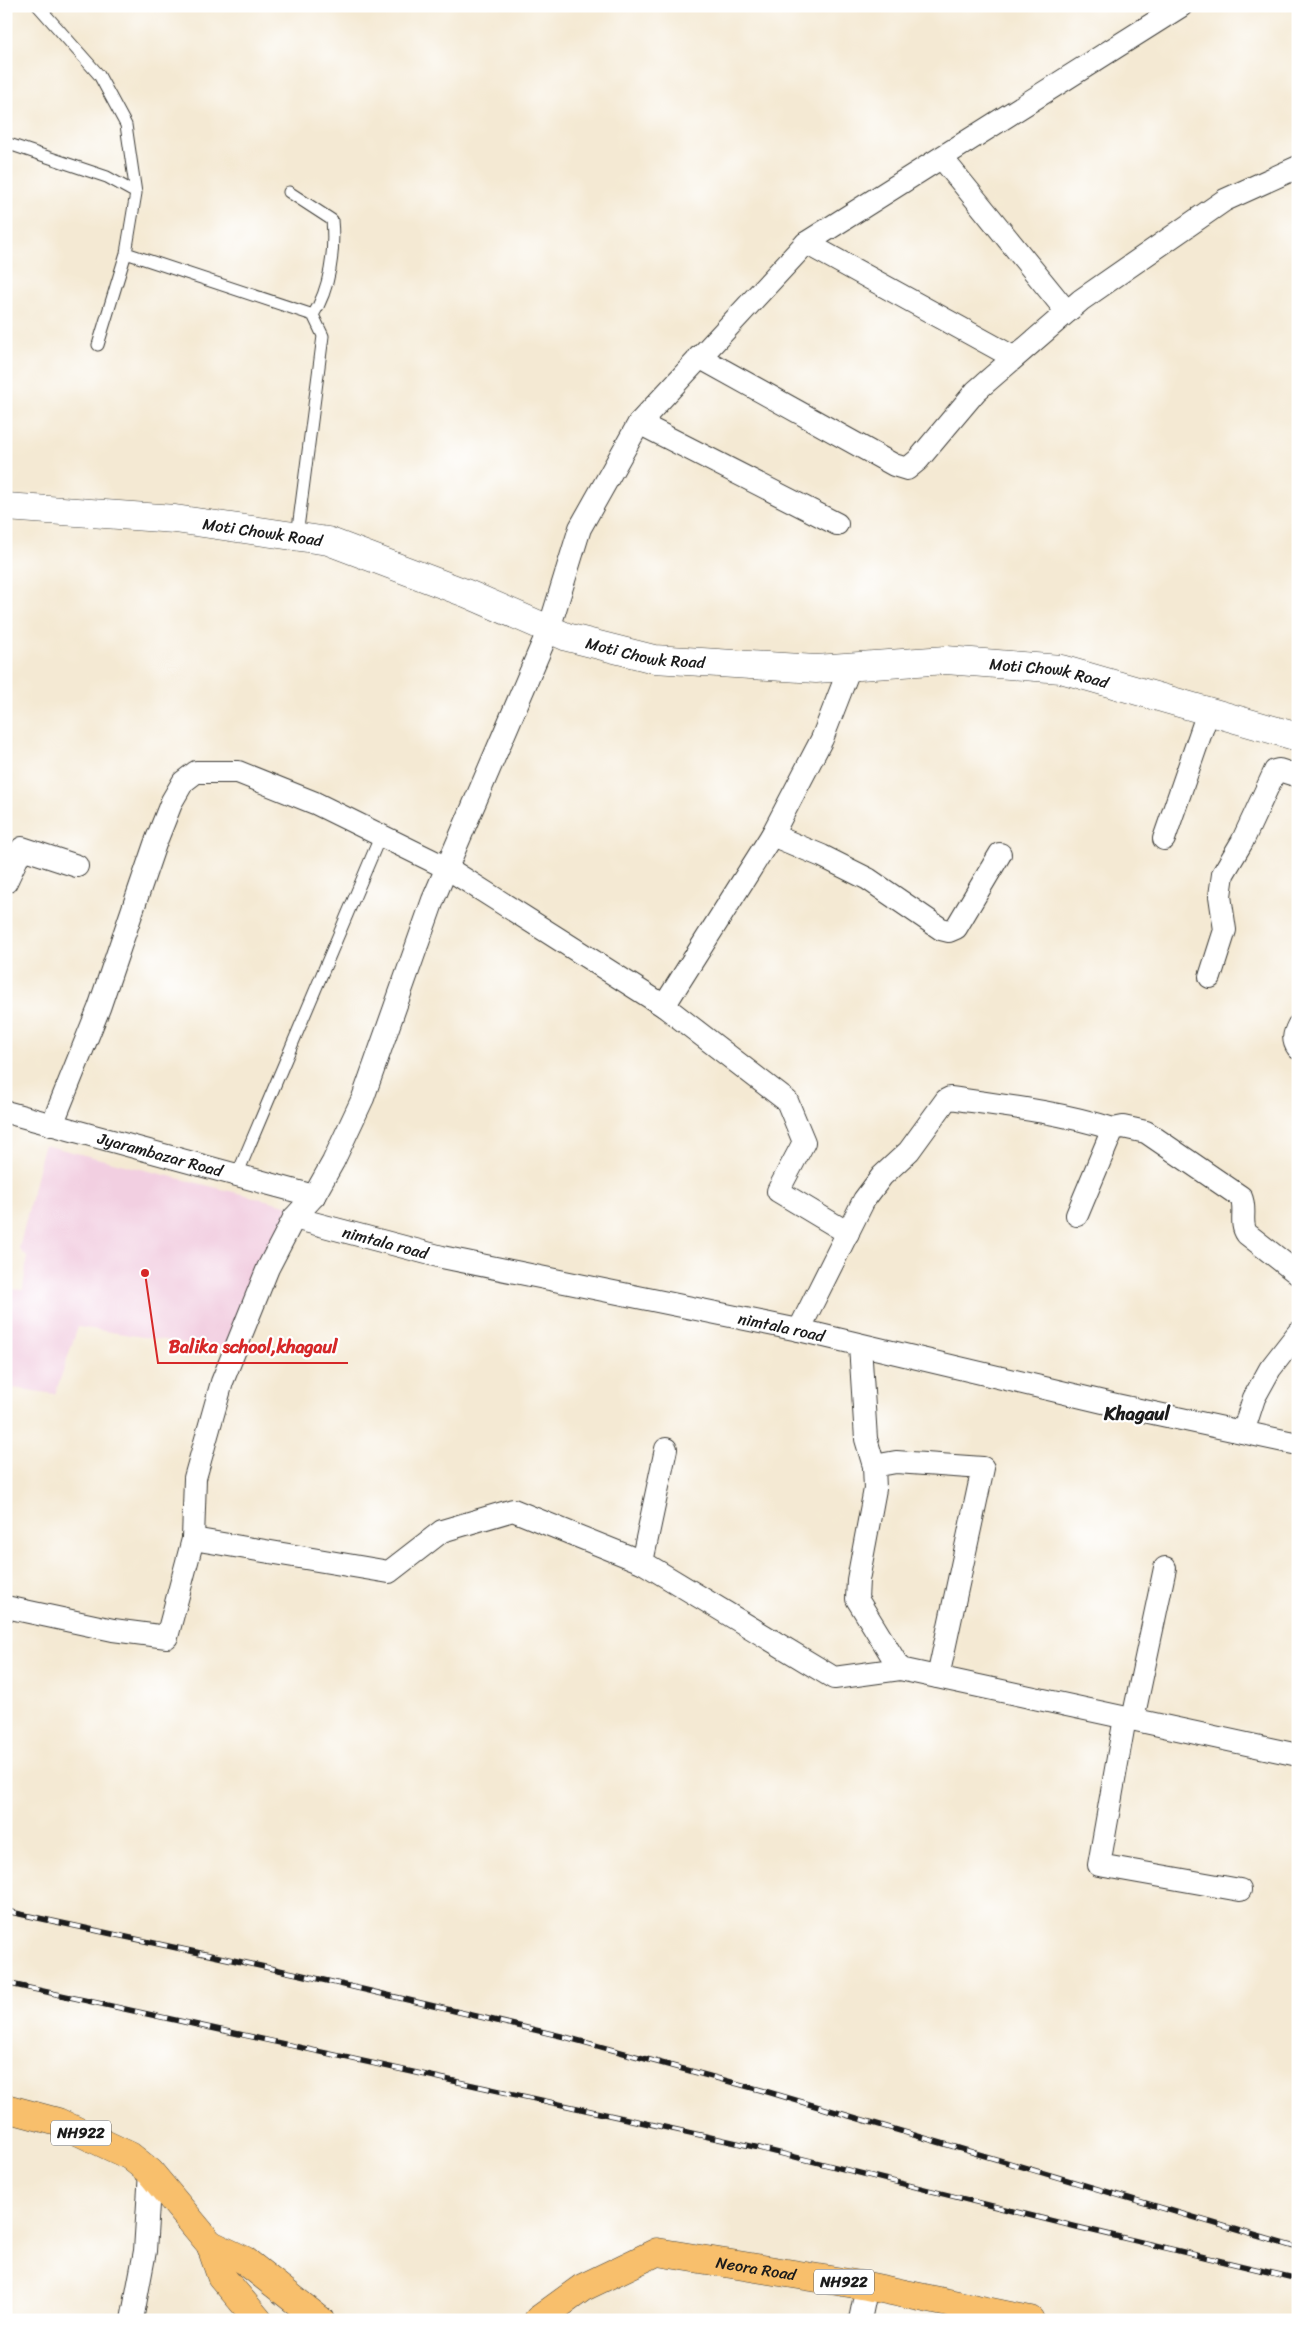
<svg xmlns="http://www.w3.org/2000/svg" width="1304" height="2326" font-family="Sriracha,sans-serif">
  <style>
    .built { fill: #f2cfe1 }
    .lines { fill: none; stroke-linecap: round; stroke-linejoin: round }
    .service-casing { stroke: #3c3b37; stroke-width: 13 }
    .minor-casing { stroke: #3c3b37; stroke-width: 24 }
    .tertiary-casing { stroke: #3c3b37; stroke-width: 29 }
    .primary-casing { stroke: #3c3b37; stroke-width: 29 }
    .service { stroke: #fff; stroke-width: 11 }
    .minor { stroke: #fff; stroke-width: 22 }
    .tertiary { stroke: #fff; stroke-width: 28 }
    .primary { stroke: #f8bf6c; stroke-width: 28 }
    .rail-casing { stroke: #1c1c1c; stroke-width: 5.5 }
    .rail { stroke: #fff; stroke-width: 4; stroke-dasharray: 11; stroke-linecap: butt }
    .labels { text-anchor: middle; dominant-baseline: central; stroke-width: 4.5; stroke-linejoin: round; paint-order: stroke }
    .shield { fill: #fff; stroke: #606060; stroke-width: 1 }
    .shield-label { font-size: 15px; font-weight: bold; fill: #1c1c1c }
    .street-label { font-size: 16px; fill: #1c1c1c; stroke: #fff }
    .quarter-label { font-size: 19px; font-weight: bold; fill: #1c1c1c; stroke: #fff }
    .leader { fill: none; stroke: #d62828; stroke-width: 2 }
    .callout-dot { fill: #d62828; stroke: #fff; stroke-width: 2 }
    .callout-label { font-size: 18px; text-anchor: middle; font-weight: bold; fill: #d62828; stroke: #fff; stroke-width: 4.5; stroke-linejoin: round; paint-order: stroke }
  </style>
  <rect width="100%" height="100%" fill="#fff"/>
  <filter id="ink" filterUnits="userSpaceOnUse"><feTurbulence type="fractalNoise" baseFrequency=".02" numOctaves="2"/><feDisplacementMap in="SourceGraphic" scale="10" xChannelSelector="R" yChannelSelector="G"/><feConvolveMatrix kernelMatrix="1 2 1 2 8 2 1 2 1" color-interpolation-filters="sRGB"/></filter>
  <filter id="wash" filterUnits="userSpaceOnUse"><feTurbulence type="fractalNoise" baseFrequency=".0096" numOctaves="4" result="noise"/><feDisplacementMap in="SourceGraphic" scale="20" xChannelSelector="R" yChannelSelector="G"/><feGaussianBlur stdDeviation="1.12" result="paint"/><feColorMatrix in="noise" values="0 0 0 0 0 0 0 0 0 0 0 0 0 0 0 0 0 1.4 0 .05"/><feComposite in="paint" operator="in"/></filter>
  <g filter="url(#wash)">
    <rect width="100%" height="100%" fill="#f4e9d3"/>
    <!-- built -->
    <path class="built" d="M44 1145 290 1206 236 1351 78 1327 55 1394 6 1387V1309L10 1289 23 1290 27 1257 19 1249Z"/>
  </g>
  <g filter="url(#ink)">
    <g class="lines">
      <defs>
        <path id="service" d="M38 6 99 75 126 125 136 193
          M6 143 107 177 136 193 126 253 98 345
          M289 192 332 220C335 251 330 289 313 315
          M126 253 313 315 323 336 297 536
          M237 1175 380 837"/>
        <g id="minor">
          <path id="s1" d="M1181 6 806 243 639 423 580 528 549 629 433 900 363 1098 333 1162 314 1196 294 1218 442 1257 799 1330 1116 1405 1298 1444"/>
          <path d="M942 158 1067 312"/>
          <path d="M806 243 1013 357"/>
          <path d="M699 357 894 465 907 469 918 460 976 391 1081 300 1225 200 1298 167"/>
          <path d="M639 423 837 524"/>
          <path d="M772 835 822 856 868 879 941 929 949 931 956 928 1000 854"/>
          <path d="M1164 839 1208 712"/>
          <path d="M6 882 22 848 77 866"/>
          <path d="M1210 977 1225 930 1220 896 1223 874 1242 842 1275 771 1279 770 1298 776"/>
          <path d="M664 1006 772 835 822 739 850 667"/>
          <path d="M1298 1026C1294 1034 1292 1040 1298 1048"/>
          <path id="s2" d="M6 1112 314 1196"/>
          <path d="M52 1125 99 1008 155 844 172 801 183 782 196 772H238L315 803 447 868 664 1006 787 1101 804 1142 778 1191 848 1233"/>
          <path d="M1077 1215 1113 1129 1123 1127 1146 1132 1241 1197C1247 1210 1239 1223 1247 1234L1298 1274"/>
          <path d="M799 1330 864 1200 882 1176 909 1151 946 1100 950 1098C1006 1106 1060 1112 1113 1129"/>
          <path d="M860 1345 866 1439 874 1466 875 1489 858 1580 857 1599 900 1669"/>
          <path d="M1243 1432 1254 1398 1270 1369 1298 1333"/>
          <path d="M666 1449 642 1562 834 1678 900 1669 1298 1755"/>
          <path d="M874 1466 896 1462 983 1468 938 1677"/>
          <path d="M193 1539 195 1478 222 1382 268 1268 294 1218"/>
          <path d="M6 1607 113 1630 167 1637 193 1539 389 1572 442 1531 513 1510 642 1562"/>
          <path d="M1125 1718 1099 1865 1240 1890"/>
          <path d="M1133 1719 1165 1568"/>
          <path d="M132 2320 145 2251 150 2172"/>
          <path d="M860 2320 867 2286"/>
        </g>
        <g id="tertiary">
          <path id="s3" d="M6 507 175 519 328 541 468 594 567 637 654 659 816 669 946 660 1061 669 1298 737"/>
        </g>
        <g id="primary">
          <path d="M6 2108 58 2122 130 2156 150 2172 210 2244 221 2276 258 2320"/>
          <path d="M210 2244 244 2260 320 2320"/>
          <path id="s4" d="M538 2320 582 2288 657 2252 867 2286 1030 2320"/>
        </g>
      </defs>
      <!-- service casing -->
      <use href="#service" class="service-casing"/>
      <!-- minor casing -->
      <use href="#minor" class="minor-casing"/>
      <!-- tertiary casing -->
      <use href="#tertiary" class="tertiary-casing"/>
      <!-- primary casing -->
      <use href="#primary" class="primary-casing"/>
      <!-- service -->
      <use href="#service" class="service"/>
      <!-- minor -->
      <use href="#minor" class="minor"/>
      <!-- tertiary -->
      <use href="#tertiary" class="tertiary"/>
      <!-- primary -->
      <use href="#primary" class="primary"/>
      <defs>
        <path id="rail" d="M6 1911 302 1975 565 2037 768 2092 1298 2248
          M6 1983 755 2147 1077 2227 1298 2279"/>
      </defs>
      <!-- rail casing -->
      <use href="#rail" class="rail-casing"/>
      <!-- rail -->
      <use href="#rail" class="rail"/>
    </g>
  </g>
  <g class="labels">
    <!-- shield labels -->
    <g class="shield">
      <rect x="51" y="2120.5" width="60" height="25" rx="4"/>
      <rect x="814" y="2269.5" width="60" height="25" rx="4"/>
    </g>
    <g class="shield-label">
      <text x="81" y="2133">NH922</text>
      <text x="844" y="2282">NH922</text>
    </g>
    <!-- street labels -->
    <g class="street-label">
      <text stroke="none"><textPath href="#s3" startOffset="258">Moti Chowk Road</textPath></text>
      <text stroke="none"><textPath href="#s3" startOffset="662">Moti Chowk Road</textPath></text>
      <text stroke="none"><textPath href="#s3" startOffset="1068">Moti Chowk Road</textPath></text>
      <text stroke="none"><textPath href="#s2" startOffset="160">Jyarambazar Road</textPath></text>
      <text stroke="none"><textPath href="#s1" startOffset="1654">nimtala road</textPath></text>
      <text stroke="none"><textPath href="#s1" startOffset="2059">nimtala road</textPath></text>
      <text stroke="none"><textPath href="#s4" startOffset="238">Neora Road</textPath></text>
    </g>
    <!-- quarter labels -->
    <g class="quarter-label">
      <text x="1137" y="1413">Khagaul</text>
    </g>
  </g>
  <!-- callouts -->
  <path class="leader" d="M145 1273L158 1363H348"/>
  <circle class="callout-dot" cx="145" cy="1273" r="5"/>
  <g class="callout-label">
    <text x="253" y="1353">Balika school,khagaul</text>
  </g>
  <!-- margin -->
  <rect width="1304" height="2326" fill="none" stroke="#fff" stroke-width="25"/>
</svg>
